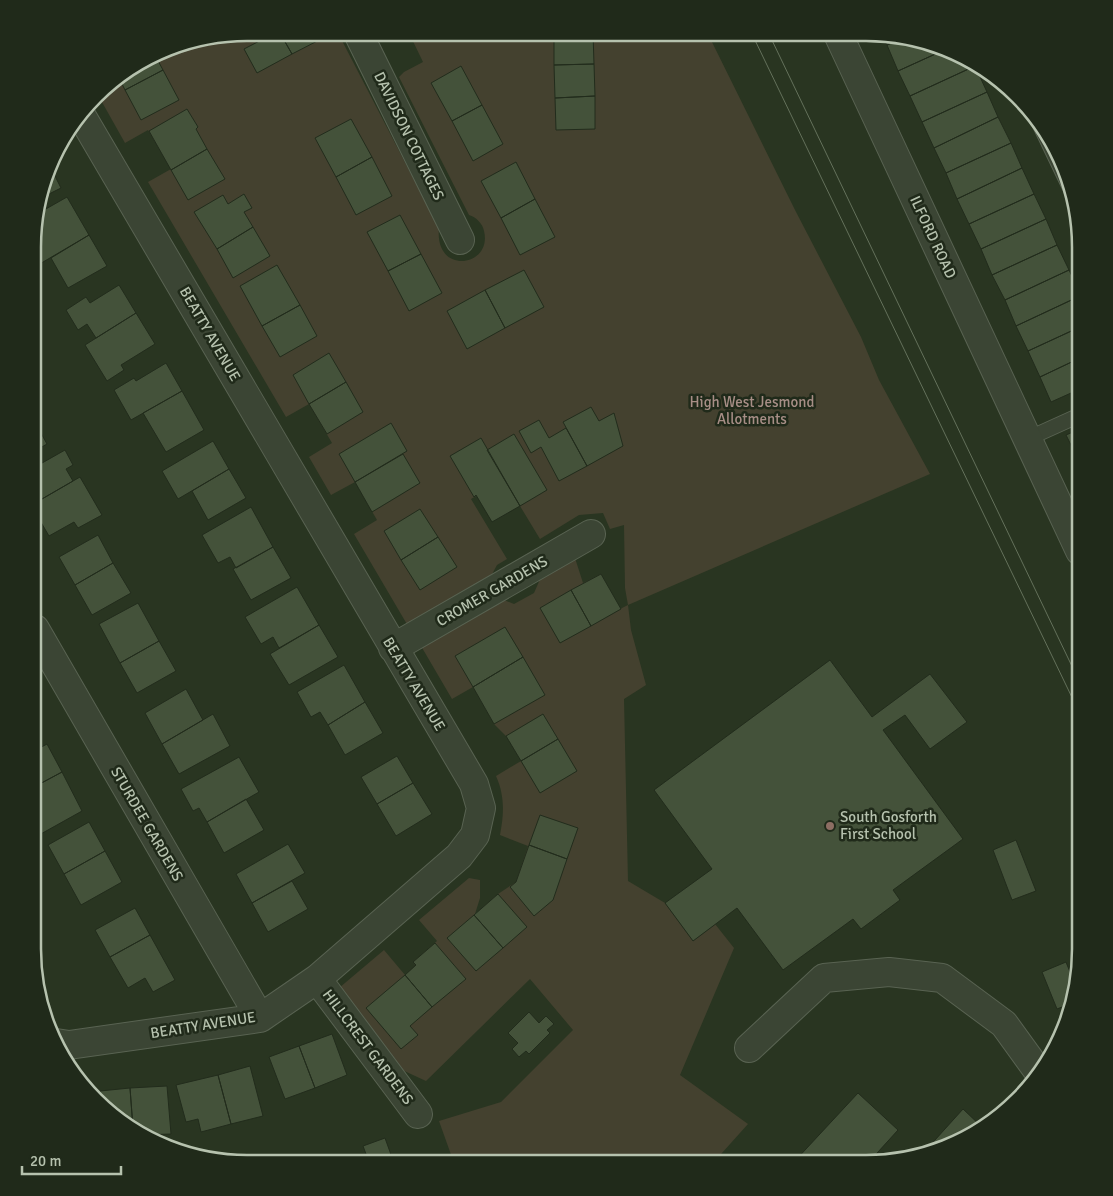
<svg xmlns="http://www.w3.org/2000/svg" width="1113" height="1196" font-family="Signika,sans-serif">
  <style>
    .green { fill: #44412f }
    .building { fill: #44523a; stroke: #222c1c }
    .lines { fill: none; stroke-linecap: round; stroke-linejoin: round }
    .service-casing { stroke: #596352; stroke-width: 16 }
    .minor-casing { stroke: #596352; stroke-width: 30 }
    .service { stroke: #3b4534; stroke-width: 14 }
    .minor { stroke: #3b4534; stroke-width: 28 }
    .tram { stroke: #64715b; stroke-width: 1 }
    .education-dot { fill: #8d6e63; stroke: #202a1a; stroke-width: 2 }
    .labels { text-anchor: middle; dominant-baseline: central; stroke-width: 5; stroke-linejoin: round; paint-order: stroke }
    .street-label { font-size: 15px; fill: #b6c2ae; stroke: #202a1a }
    .park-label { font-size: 15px; fill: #a78e86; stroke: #202a1a }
    .poi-label { font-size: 15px; fill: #b6c2ae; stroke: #202a1a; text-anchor: start }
    .rim { fill: none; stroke: #b6c2ae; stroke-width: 2.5 }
  </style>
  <rect width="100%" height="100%" fill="#293521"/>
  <!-- green -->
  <path class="green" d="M247 33H338L439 228C434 276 493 267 484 231 483 224 476 217 469 215L399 77 404 72 423 62 409 33 708 34 795 210 861 337 879 380 930 474 628 605 631 630 646 685 624 699 628 881 665 903 693 941 715 924 734 948 680 1075 748 1124 713 1163H454L439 1121 501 1102 573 1030 530 979 426 1081 400 1069 339 988 384 950 405 975 416 966 413 962 437 941 419 920 469 878 480 880V898L475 914 498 894 516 882 528 846 500 835C504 814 505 796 496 776L521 761 506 736 494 724 473 687 452 699 421 646 504 600 514 604 534 593 541 577 575 558 583 583 601 574 620 609 628 605 625 588 624 525 610 529 603 513 579 515 540 539 520 506 476 496 471 499 507 559 497 565 490 578 408 626 354 534 377 520 355 482 331 495 309 457 332 443 309 404 286 417 148 182 171 169 148 130 125 143 98 95 106 86 178 44Z"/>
  <!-- building -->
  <path class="building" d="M275 33H280L292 54 257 73 244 49Z
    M280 33H325L327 36 292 54Z
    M554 33H593L594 64 554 65Z
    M881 34H893L903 38 887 45Z
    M903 38 942 51 898 71 887 45Z
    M942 51 972 61 975 66 910 96 898 71Z
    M156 57 163 70 125 90 119 78Z
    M594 64 595 96 555 98 554 65Z
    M461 66 482 105 452 121 431 83Z
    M975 66 987 92 922 122 910 96Z
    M163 70 179 100 141 120 125 90Z
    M987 92 998 117 934 148 922 122Z
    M595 96V129L556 130 555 98Z
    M482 105 503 144 473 161 452 121Z
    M187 109 198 127 196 129 207 149 171 170 149 131Z
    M998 117 1011 143 946 173 934 148Z
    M351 119 372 157 336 177 315 138Z
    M1011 143 1022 168 957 199 946 173Z
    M207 149 225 179 188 200 171 170Z
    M372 157 392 196 356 215 336 177Z
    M516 162 535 199 501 218 481 181Z
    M51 168 61 188 39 199Z
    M1022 168 1034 194 969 224 957 199Z
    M244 194 252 208 244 212 253 227 217 249 194 212 223 195 228 204Z
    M1034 194 1046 219 981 249 969 224Z
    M67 197 89 235 38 265 36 262 37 214Z
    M535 199 555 237 520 255 501 218Z
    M400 215 421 254 388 271 367 232Z
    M1046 219 1057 245 992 275 981 249Z
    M253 227 270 256 233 278 217 249Z
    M89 235 107 266 68 288 51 258Z
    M1057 245 1069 270 1005 300 992 275Z
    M421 254 442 293 409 311 388 271Z
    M277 265 300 305 262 326 240 286Z
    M524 270 544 307 505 328 485 290Z
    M1069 270 1080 293V296L1016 326 1005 300Z
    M119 285 136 313 96 338 87 324 78 330 66 310 86 297 90 303Z
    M485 290 505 328 467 349 447 311Z
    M1080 296V327L1028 351 1016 326Z
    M300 305 317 336 280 357 262 326Z
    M136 313 155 344 121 365 124 370 107 381 85 345Z
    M1080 327V358L1040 377 1028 351Z
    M329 353 346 382 309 404 293 375Z
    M1080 358V389L1051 402 1040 377Z
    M166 363 182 391 131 420 114 390 134 378 136 381Z
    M346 382 363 412 327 434 309 404Z
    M182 391 204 430 166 452 143 413Z
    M591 407 599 421 614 413 623 446 587 466 563 422Z
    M539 420 549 438 566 428 587 466 559 481 541 447 531 453 519 431Z
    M391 423 407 451 355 482 339 454Z
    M36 424 47 444 35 451Z
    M1080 429V463L1066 435Z
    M514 434 547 490 520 506 487 450Z
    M481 438 520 506 492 522 476 495 474 497 450 456Z
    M213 441 229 469 178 499 162 471Z
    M65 450 73 465 66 469 73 481 35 503V467Z
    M403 454 420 483 372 512 355 482Z
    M229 469 246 498 208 520 192 491Z
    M80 477 102 515 78 528 74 522 49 536 35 512V503Z
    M251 507 273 547 236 568 230 557 218 563 202 535Z
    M420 509 438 537 401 560 384 531Z
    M98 535 113 563 75 585 59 557Z
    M438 537 457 567 420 590 401 560Z
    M273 547 291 578 251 600 233 569Z
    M113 563 131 593 92 615 75 585Z
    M601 574 621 609 591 626 571 590Z
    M297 587 319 625 279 648 273 637 261 644 245 617Z
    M571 590 591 626 560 643 540 608Z
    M138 603 159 641 120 663 99 624Z
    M319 625 338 657 289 685 270 654Z
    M505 627 523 657 473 687 455 656Z
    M159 641 176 671 137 693 120 663Z
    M523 657 545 695 494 724 473 687Z
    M830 660 872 717 930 674 967 722 930 749 905 715 883 730 963 839 893 890 900 900 861 929 853 919 783 970 737 908 693 941 665 903 712 869 654 790Z
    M344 665 365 702 328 725 320 712 311 717 297 692Z
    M186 689 203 720 162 744 145 713Z
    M365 702 383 733 345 755 328 725Z
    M213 714 230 746 179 774 162 744Z
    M543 714 558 739 521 761 506 736Z
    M558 739 577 771 540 793 521 761Z
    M47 744 62 772 34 787V751Z
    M397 756 413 783 377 804 361 777Z
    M239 757 259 792 207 822 199 808 193 811 181 789Z
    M62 772 82 811 39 835 34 826V822L37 820 34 813V787Z
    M413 783 432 814 396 836 377 804Z
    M246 799 264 830 224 853 207 822Z
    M540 815 578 828 567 859 529 845Z
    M89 822 105 851 64 874 48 845Z
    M1016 840 1036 891 1012 900 993 850Z
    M288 844 305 873 252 903 236 874Z
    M529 845 567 859 553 900 534 916 510 887 516 882Z
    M105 851 122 882 81 905 64 874Z
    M1080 871V896L1071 874Z
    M292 881 308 909 268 932 252 903Z
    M498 894 527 927 503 948 474 915Z
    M135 908 150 935 110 957 95 930Z
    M474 915 503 948 476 971 447 938Z
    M150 935 175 980 153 992 145 978 128 988 110 957Z
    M435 943 466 979 432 1007 405 975 416 965 413 962Z
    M1066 962 1074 982 1067 1005 1057 1009 1042 972Z
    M405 975 432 1007 410 1026 418 1035 401 1049 366 1008Z
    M529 1012 539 1023 546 1016 554 1024 547 1030 550 1033 529 1054 526 1051 519 1057 512 1049 518 1043 508 1033Z
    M332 1034 347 1075 315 1088 299 1046Z
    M299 1046 315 1088 285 1099 269 1057Z
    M250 1066 263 1116 231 1124 218 1075Z
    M218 1075 231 1124 201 1132 198 1119 186 1122 176 1085Z
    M167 1086 171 1134 140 1135 133 1128 130 1088Z
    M130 1088 133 1128 101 1098 100 1091Z
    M858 1093 898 1130 868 1163H793Z
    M963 1109 983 1128 935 1152 929 1153 926 1150Z
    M385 1138 394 1163H353L351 1159 366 1154 363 1146Z"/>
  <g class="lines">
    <defs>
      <path id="service" d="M1039 123 1072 192
        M1027 439 1080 415"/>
      <path id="minor" d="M358 33 460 240
        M838 34 1080 551
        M35 629 260 1018
        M393 648 591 534
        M317 979 418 1114
        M56 1043 69 1045 260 1018 317 979 459 856 475 835 481 808 474 784 81 115
        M749 1048 824 978 889 972 942 978 1004 1024 1038 1071"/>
    </defs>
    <!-- service casing -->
    <use href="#service" class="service-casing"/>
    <!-- minor casing -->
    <use href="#minor" class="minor-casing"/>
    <!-- service -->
    <use href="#service" class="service"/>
    <!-- minor -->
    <use href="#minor" class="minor"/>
    <!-- tram -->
    <path class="tram" d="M752 34 1080 714
      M769 34 1080 683"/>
  </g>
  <!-- markers -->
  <circle class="education-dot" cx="830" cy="826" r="5"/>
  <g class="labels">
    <!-- street labels -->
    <g class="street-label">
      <text transform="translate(409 136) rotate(64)">DAVIDSON COTTAGES</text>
      <text transform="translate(933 237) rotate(65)">ILFORD ROAD</text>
      <text transform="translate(210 334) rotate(60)">BEATTY AVENUE</text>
      <text transform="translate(492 591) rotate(-30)">CROMER GARDENS</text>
      <text transform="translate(414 684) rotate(59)">BEATTY AVENUE</text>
      <text transform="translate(147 824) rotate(60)">STURDEE GARDENS</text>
      <text transform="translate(203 1025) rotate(-9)">BEATTY AVENUE</text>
      <text transform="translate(368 1047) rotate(53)">HILLCREST GARDENS</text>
    </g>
    <!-- park labels -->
    <g class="park-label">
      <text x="752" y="402">High West Jesmond<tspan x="752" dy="17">Allotments</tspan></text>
    </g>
    <!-- poi labels -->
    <g class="poi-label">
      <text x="840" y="817">South Gosforth<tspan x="840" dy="17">First School</tspan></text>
    </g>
  </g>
  <!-- crop -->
  <path d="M0 0H1113V1196H0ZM247 41H866A206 206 0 0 1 1072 247V949A206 206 0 0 1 866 1155H247A206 206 0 0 1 41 949V247A206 206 0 0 1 247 41Z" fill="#202a1a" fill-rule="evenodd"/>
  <path class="rim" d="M247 41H866A206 206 0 0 1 1072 247V949A206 206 0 0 1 866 1155H247A206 206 0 0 1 41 949V247A206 206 0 0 1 247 41Z"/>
  <!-- scale -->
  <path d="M22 1166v8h99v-8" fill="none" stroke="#b6c2ae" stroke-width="2.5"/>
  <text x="30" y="1166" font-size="15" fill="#b6c2ae" stroke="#202a1a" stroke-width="4" paint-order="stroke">20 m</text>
</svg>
